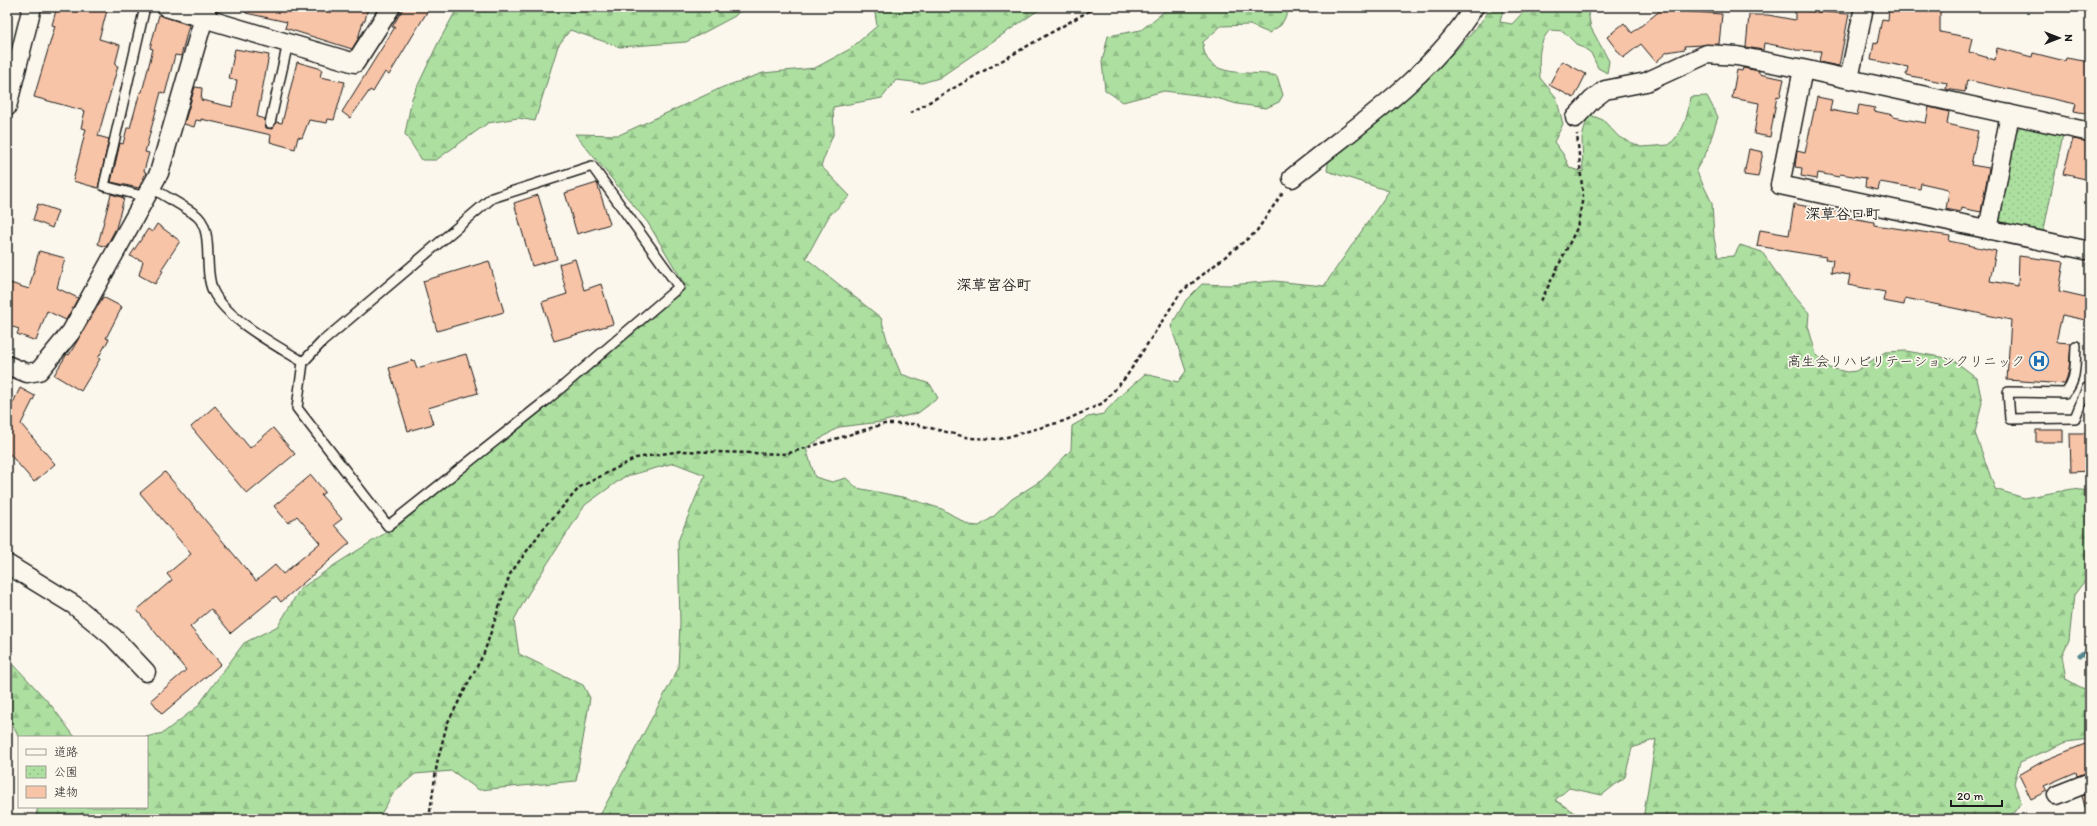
<svg xmlns="http://www.w3.org/2000/svg" width="2097" height="826" font-family="Itim,'Klee One',sans-serif">
  <style>
    .forest { fill: url(#forest-firs); stroke: #647e5e }
    .park { fill: url(#park-dots); stroke: #647e5e }
    .lines { fill: none; stroke-linecap: round; stroke-linejoin: round }
    .stream { stroke: #56868e; stroke-width: 5 }
    .building { fill: #f7c4a8; stroke: #1c1c1c }
    .service-casing { stroke: #1c1c1c; stroke-width: 12 }
    .minor-casing { stroke: #1c1c1c; stroke-width: 21 }
    .path { stroke: #1c1c1c; stroke-width: 2.5; stroke-dasharray: 4 3; stroke-linecap: butt }
    .service { stroke: #fbf7ec; stroke-width: 9 }
    .minor { stroke: #fbf7ec; stroke-width: 18 }
    .labels { text-anchor: middle; dominant-baseline: central; stroke-width: 3.5; stroke-linejoin: round; paint-order: stroke }
    .poi-label { font-size: 14px; fill: #1c1c1c; stroke: #fbf7ec; text-anchor: end }
    .neighbourhood-label { font-size: 15px; font-weight: bold; fill: #1c1c1c; stroke: #fbf7ec }
  </style>
  <defs>
    <pattern id="forest-firs" width="22" height="20" patternUnits="userSpaceOnUse"><rect width="22" height="20" fill="#acdfa0"/><path d="M5 1l3.5 6h-7zM16 11l3.5 6h-7z" fill="#93bf89"/></pattern>
    <pattern id="park-dots" width="8" height="8" patternUnits="userSpaceOnUse"><rect width="8" height="8" fill="#acdfa0"/><path d="M2 2h.1M6 6h.1" fill="none" stroke="#93bf89" stroke-width="1.8" stroke-linecap="round"/></pattern>
  </defs>
  <rect width="100%" height="100%" fill="#fbf7ec"/>
  <filter id="ink" filterUnits="userSpaceOnUse"><feTurbulence type="fractalNoise" baseFrequency=".025" numOctaves="2"/><feDisplacementMap in="SourceGraphic" scale="8" xChannelSelector="R" yChannelSelector="G"/><feConvolveMatrix kernelMatrix="1 2 1 2 8 2 1 2 1" color-interpolation-filters="sRGB"/></filter>
  <g filter="url(#ink)">
    <!-- forest -->
    <path class="forest" d="M458 7H743L735 16 686 42 620 47 570 30 558 46 535 121 518 118 488 123 436 160H422L405 134 412 98 438 43Z
      M874 7H1043L939 78 922 83 896 80 882 98 833 107 834 132 821 166 850 196 829 216 806 258 881 318 888 343 901 374 930 384 938 398 918 413 881 422 839 427 806 448 815 477 832 482 846 478 857 488 907 498 942 509 969 525 979 526 993 517 1012 499 1042 480 1071 450 1072 426 1088 417 1103 414 1121 395 1145 374 1178 382 1186 371 1171 326 1186 300 1202 284 1230 285 1274 281 1324 286 1389 191 1327 171 1330 150C1388 109 1450 67 1492 7H1504L1500 22 1512 24 1528 7H1587L1591 28 1609 61 1607 73 1598 68 1591 53 1584 48 1578 46 1563 31 1550 30C1537 43 1539 60 1540 78L1556 97 1563 124 1554 142 1563 154 1570 168 1583 172 1582 138 1588 114 1603 120 1619 137 1641 147 1669 145C1685 129 1687 119 1690 97L1707 96 1718 117 1707 151 1696 170 1712 203 1714 238 1718 257 1734 256 1740 245 1762 252 1784 284 1809 313 1808 326 1816 354 1830 368 1847 372 1856 371 1885 352 1906 351 1952 359 1977 378 1982 402 1975 433 1995 489 2024 498 2072 489 2090 491V574L2074 595 2069 640 2062 655 2066 679 2082 688 2090 690V739L2067 742 2020 762 2014 783 2021 803 2016 811 2006 819H1643L1656 739 1632 748 1625 777 1602 795 1569 788 1555 800 1584 819H598L678 669 680 623 678 541 705 475 674 463 624 477 585 505 528 594 514 620 519 654 583 685 590 698 576 781 479 790 452 771 415 774 394 792 378 819H35L38 807H147L146 737 163 733 197 707 244 643 278 626 300 589 336 564 387 532 517 429 620 343 685 285 648 223 575 134 619 135 723 87 763 73 815 68 850 49 877 26Z
      M1170 7H1291L1281 25 1269 33 1250 25 1221 26 1203 42C1203 82 1252 69 1277 76L1283 95 1279 102 1266 108 1237 104 1213 97 1164 91 1123 102 1105 90 1102 62 1108 36 1141 30Z
      M7 663 15 666 51 705 74 736 78 737 19 738 7 714Z"/>
    <!-- park -->
    <path class="park" d="M2023 125 2063 134 2043 234 2001 222 1996 213 2014 132Z"/>
    <g class="lines">
      <!-- stream -->
      <path class="stream" d="M2080 655 2090 650"/>
    </g>
    <!-- building -->
    <path class="building" d="M57 7H108L99 39 120 45 115 65 118 66 98 136 109 139 98 188 73 181 86 129 81 128 85 111 34 97 55 26 52 25Z
      M246 7H368L365 21H363L358 39 352 49 285 28 287 22 246 13Z
      M404 7H430L389 75 385 72 373 92 370 90 350 118 342 112 395 27H392Z
      M1661 7H1679V11L1722 14 1719 44 1684 46 1685 49 1667 52 1656 62 1641 44 1623 58 1607 37 1624 23 1632 33 1661 10Z
      M1889 7H1940V32L1972 38 1969 52 1995 60 1997 48 2032 57 2033 53 2065 61 2066 58 2090 62V114L2074 111 2076 104 1967 80 1965 92 1946 89 1947 83 1906 75 1908 67 1871 60 1874 43 1877 44 1882 19 1888 20Z
      M1795 10 1849 14 1839 66 1819 62 1821 51 1795 50V49L1764 43 1763 50 1746 47 1749 15H1768L1795 20Z
      M159 15 189 25 181 56 175 55 165 94 161 92 145 152 149 153 144 171 146 172 139 188 111 182 120 143 123 144 127 128H130L140 92H142L153 49 150 48Z
      M235 49 269 55 257 117 265 119 266 128 272 129 276 122 282 123 297 62 322 69 320 77 345 82 334 120 328 119 327 123 309 120 302 138 298 137 295 149 270 142 271 135 201 119V121L196 120 194 127 184 124 195 87 202 88 201 100 232 107 237 80 229 79Z
      M1562 61 1586 74 1574 98 1549 85Z
      M1743 68 1759 71V74L1784 79 1780 97 1777 96 1770 137 1754 134 1759 103 1732 98 1737 70 1742 71Z
      M1817 97 1832 100 1830 110 1857 115 1859 105 1875 108 1874 111 1893 115V117L1926 123 1929 107 1949 112 1947 124 1978 131 1971 165 1989 168 1981 212 1961 208 1960 212 1946 209 1949 191 1948 189 1921 183 1920 189 1880 182 1878 190 1865 187 1866 178 1840 174 1839 177 1818 173 1817 179 1801 176 1802 168 1795 167 1797 151 1805 153Z
      M2073 139 2090 142 2086 162 2090 164V180L2063 174Z
      M1749 149 1763 152 1758 177 1744 175Z
      M597 183 610 224 577 234 565 193Z
      M111 194 124 198 116 228 106 247 98 244Z
      M538 195 557 259 532 266 514 203Z
      M38 204 58 211 52 228 33 220Z
      M1794 204 1847 214 1846 217 1874 222V225L1950 236 1949 241 1996 251 1990 281 2018 286 2019 256 2064 262 2059 291 2090 298V321L2062 315 2056 342 2071 343 2069 370 2065 384 2007 380 2011 320 1905 298 1904 305 1883 301 1885 292 1848 285 1850 275 1831 272 1833 260 1825 259 1826 257 1757 246 1760 230 1789 235Z
      M157 224 180 241 161 270 163 271 155 284 139 275 143 261 130 256 148 229 152 232Z
      M39 251 65 258 57 288 78 298 66 320 47 311 36 341 17 334 19 329 7 325V282L29 289Z
      M575 259 584 290 601 284 613 324 554 341 542 302 567 294 559 264Z
      M489 261 504 312 437 331 423 281Z
      M103 297 122 307 106 338 109 339 98 358 100 359 81 391 54 375 67 354 69 355Z
      M466 354 478 393 428 408 433 424 408 431 389 368 414 360 417 368Z
      M20 388 35 396 21 424 55 464 34 482 7 451V400L13 403Z
      M215 406 250 448 273 428 295 454 247 494 191 427Z
      M2036 430H2063V442H2036Z
      M2070 433H2090V471L2071 472Z
      M165 472 256 581 275 565 283 574 320 543 297 516 288 523 274 506 311 475 325 492 321 495 342 519 334 525 350 543 281 602 276 596 231 633 211 609 190 627 221 664 162 714 151 700 186 670 137 610 172 580 167 574 191 554 140 493Z
      M2090 742V772L2077 776 2076 772 2044 786 2047 791 2031 799 2019 775 2045 760Z
      M2090 793V806L2085 807 2082 796Z"/>
    <g class="lines">
      <defs>
        <path id="service" d="M145 7 104 186 146 197
          M270 123 288 43
          M592 166 679 287 548 399 388 526 297 408 303 362 322 342 492 198Z
          M151 187C162 195 190 209 198 217 214 233 203 269 213 291 227 320 276 345 303 362
          M2076 346C2075 360 2077 383 2065 393L2008 392 2010 419 2075 418 2087 388H2090"/>
        <path id="minor" d="M166 7 355 63 391 7
          M1803 69 1780 185 2090 251
          M1849 79 1864 7
          M7 107 32 7
          M1575 118 1592 100 1605 90 1646 82 1707 54 1737 56 1803 69 2090 132
          M1292 178C1356 126 1430 78 1474 7
          M1988 230 2010 114
          M7 365 27 373 39 371 71 332 159 173 207 7
          M7 564 74 605 113 637 146 672
          M2057 795 2090 782"/>
      </defs>
      <!-- service casing -->
      <use href="#service" class="service-casing"/>
      <!-- minor casing -->
      <use href="#minor" class="minor-casing"/>
      <!-- path -->
      <path class="path" d="M910 113 1096 7
        M1541 301 1577 228 1583 197 1577 134
        M429 819 437 763 447 724 484 653 510 574 543 529 580 487 636 458 681 451 786 454 884 424H915L970 438 1000 439 1064 421 1103 403 1126 377 1181 292 1256 232 1283 192"/>
      <!-- service -->
      <use href="#service" class="service"/>
      <!-- minor -->
      <use href="#minor" class="minor"/>
    </g>
  </g>
  <!-- icons -->
  <defs>
    <symbol id="hospital-ring" viewBox="-11 -11 22 22"><circle r="9.5" fill="#fbf7ec" stroke="#1f6fb2" stroke-width="1.5"/><path d="M-5-5h3v3.5h4V-5h3V5h-3V1.5h-4V5h-3Z" fill="#1f6fb2"/></symbol>
  </defs>
  <g fill-rule="evenodd">
    <use href="#hospital-ring" x="2028" y="350" width="22" height="22"/>
  </g>
  <g class="labels">
    <!-- poi labels -->
    <g class="poi-label">
      <text x="2025" y="361">高生会リハビリテーションクリニック</text>
    </g>
    <!-- neighbourhood labels -->
    <g class="neighbourhood-label">
      <text x="1843" y="214">深草谷口町</text>
      <text x="994" y="285">深草宮谷町</text>
    </g>
  </g>
  <!-- margin -->
  <rect width="2097" height="826" fill="none" stroke="#fbf7ec" stroke-width="24"/>
  <rect x="12" y="12" width="2073" height="802" fill="none" stroke="#1c1c1c" stroke-width="1.5" filter="url(#ink)"/>
  <!-- legend -->
  <rect x="18" y="736" width="130" height="72" fill="#fbf7ec" stroke="#a29f99"/>
  <rect x="26" y="749" width="20" height="6" fill="#fbf7ec" stroke="#a29f99"/>
  <text x="54" y="756" font-size="12" fill="#1c1c1c">道路</text>
  <rect x="26" y="766" width="20" height="12" fill="url(#park-dots)" stroke="#a29f99"/>
  <text x="54" y="776" font-size="12" fill="#1c1c1c">公園</text>
  <rect x="26" y="786" width="20" height="12" fill="#f7c4a8" stroke="#a29f99"/>
  <text x="54" y="796" font-size="12" fill="#1c1c1c">建物</text>
  <!-- north arrow -->
  <g transform="translate(2059 38) rotate(90)" stroke="#fbf7ec" stroke-width="3" paint-order="stroke">
  <path d="M0-3L7 15L0 10L-7 15Z" fill="#1c1c1c"/>
  <text y="-6" font-size="11" font-weight="bold" text-anchor="middle" fill="#1c1c1c">N</text>
  </g>
  <!-- scale -->
  <path d="M1951 800v6h51v-6" fill="none" stroke="#1c1c1c" stroke-width="2"/>
  <text x="1957" y="800" font-size="12" fill="#1c1c1c" stroke="#fbf7ec" stroke-width="3" paint-order="stroke">20 m</text>
</svg>
